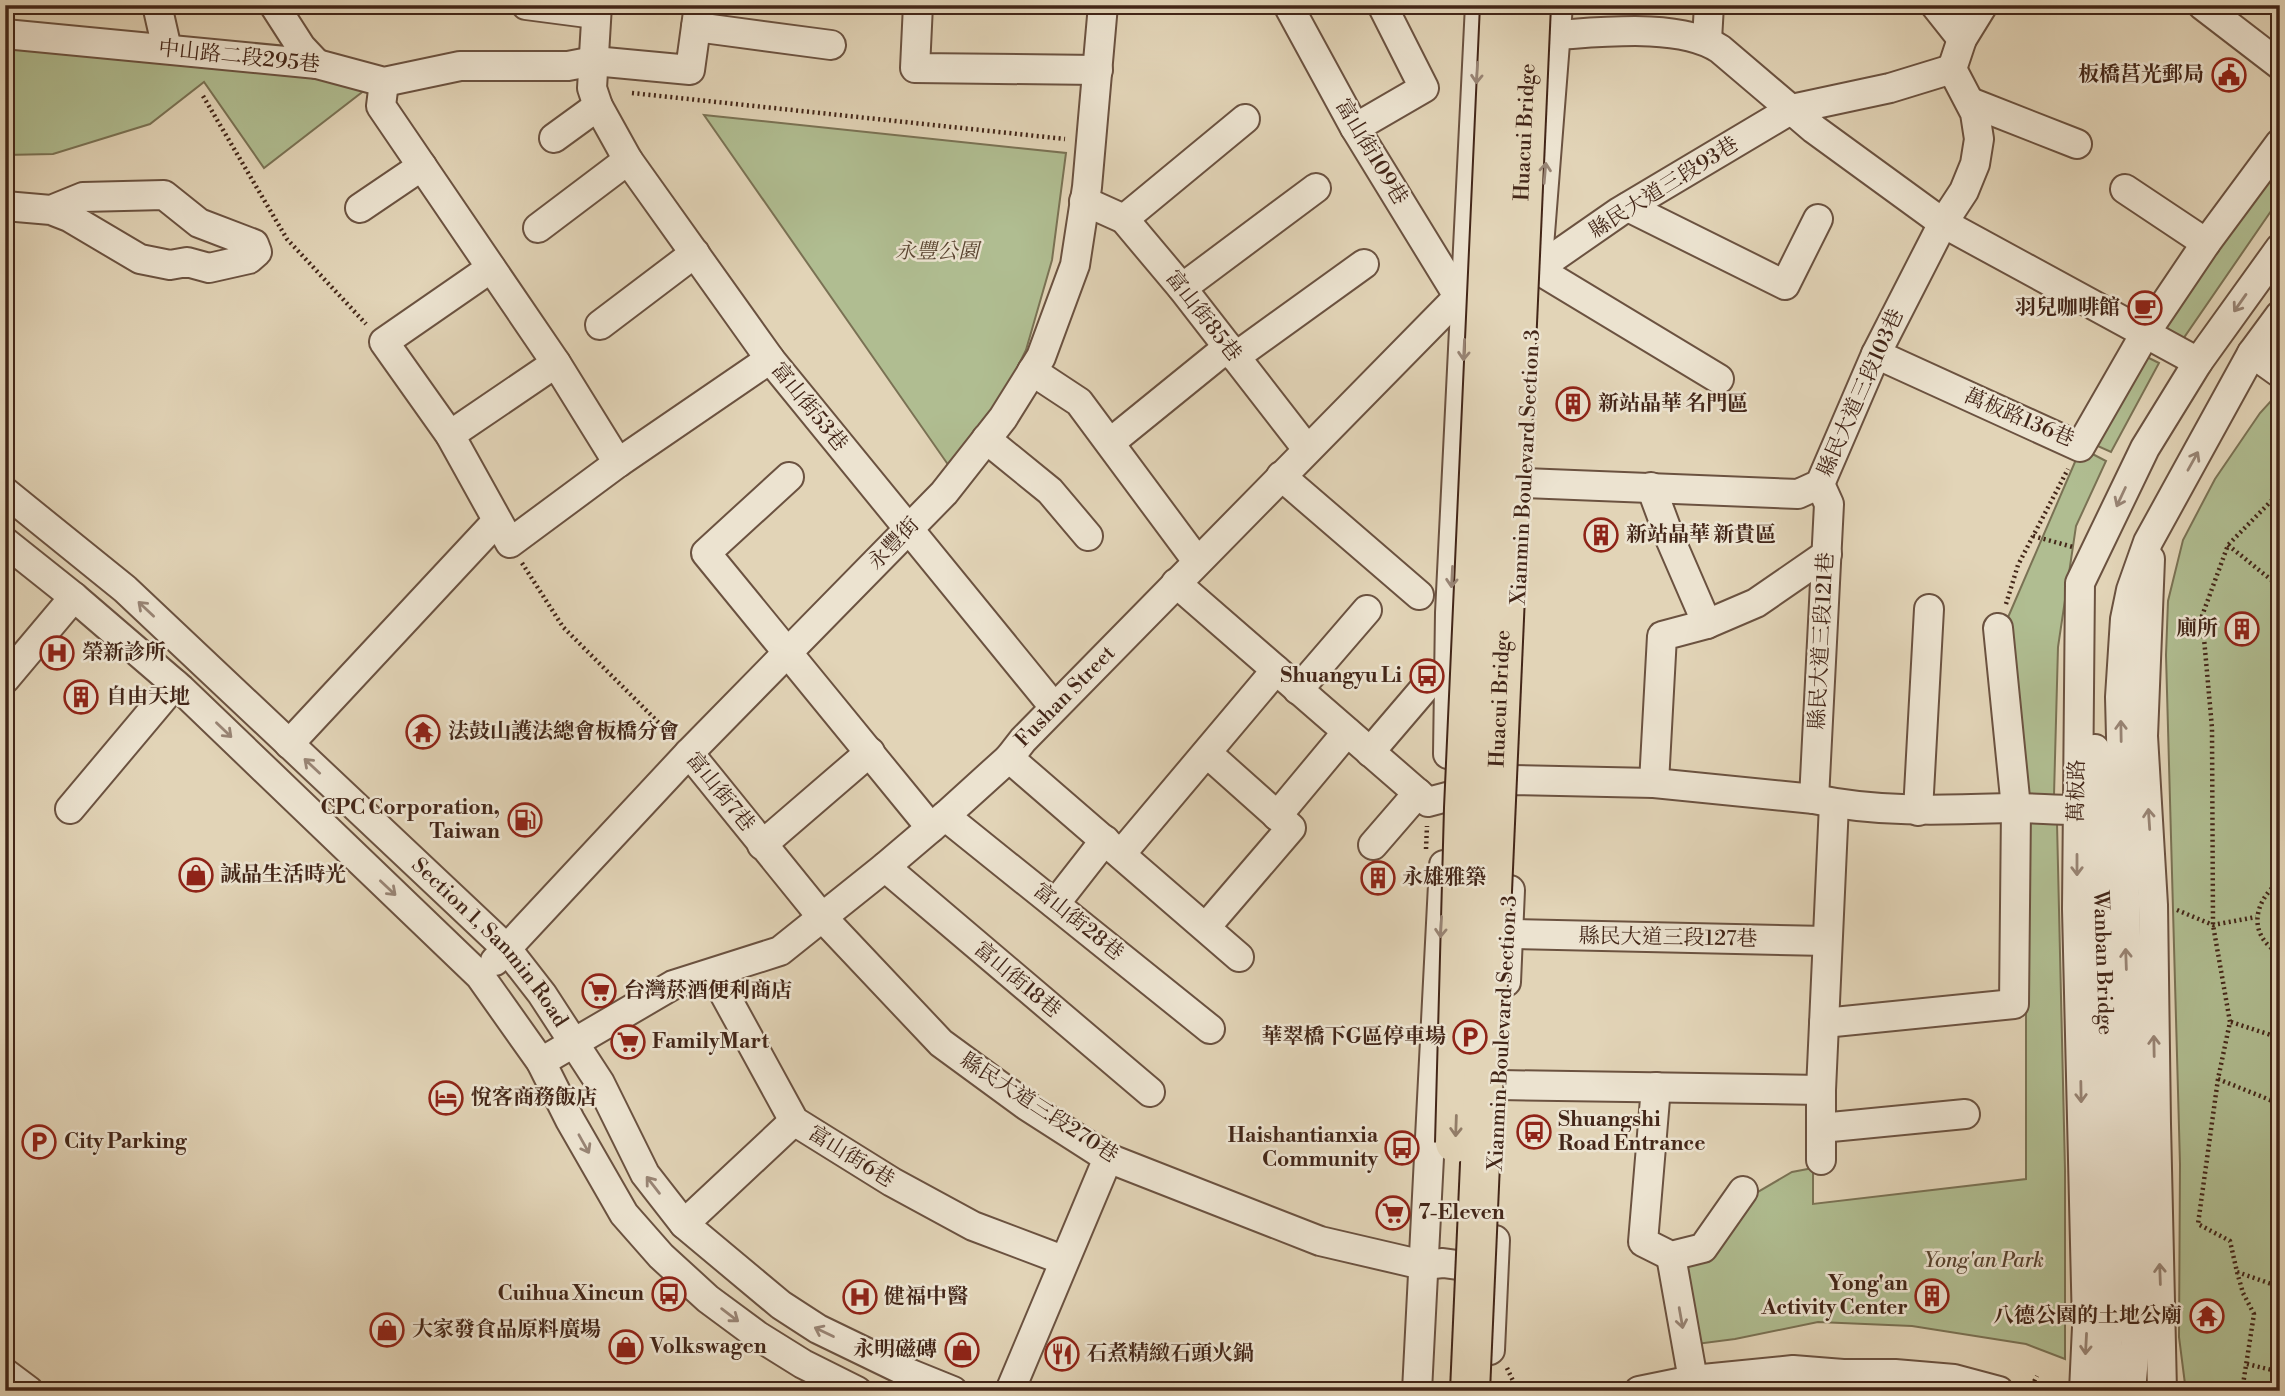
<svg xmlns="http://www.w3.org/2000/svg" width="2285" height="1396" font-family="'Libre Bodoni','Noto Serif TC',serif">
  <style>
    .green { fill: #b0bd91; stroke: #7a7254; stroke-width: 2 }
    .lines { fill: none; stroke-linecap: round; stroke-linejoin: round }
    .minor-casing { stroke: #6b5240; stroke-width: 32 }
    .path { stroke: #432618; stroke-width: 4.5; stroke-dasharray: 2 3.5; stroke-linecap: butt }
    .minor { stroke: #ece3d0; stroke-width: 28 }
    .highway-bridge-casing { stroke: #432618; stroke-width: 42; stroke-linecap: butt }
    .highway-bridge { stroke: #e2d4b7; stroke-width: 38 }
    .oneway { stroke: #988474 }
    .oneway2 { stroke: #927d68 }
    .labels { text-anchor: middle; dominant-baseline: central; stroke-width: 5; stroke-linejoin: round; paint-order: stroke }
    .street-label { font-size: 21px; fill: #432618; stroke: #ece3d0 }
    .poi-label { font-size: 21px; font-weight: bold; fill: #432618; stroke: #ece3d0; text-anchor: start }
    .park-label { font-size: 21px; font-style: italic; fill: #594430; stroke: #ece3d0 }
  </style>
  <rect width="100%" height="100%" fill="#e2d4b7"/>
  <filter id="stains"><feTurbulence type="fractalNoise" baseFrequency=".00286" numOctaves="4"/><feColorMatrix values="0 0 0 0 .2 0 0 0 0 .09 0 0 0 0 .02 0 0 0 .5 -.17"/></filter>
  <radialGradient id="worn" r=".72"><stop offset=".6" stop-color="#630" stop-opacity="0"/><stop offset="1" stop-color="#630" stop-opacity=".3"/></radialGradient>
  <!-- green -->
  <path class="green" d="M5 41 383 76 264 168 204 82 150 124 53 154 5 155Z
    M704 115 1066 153 1052 260 1026 350 995 413 949 466Z
    M2280 151V198L2183 339 2163 325Z
    M2137 352 2159 363 2111 452 2091 443Z
    M2280 391V1391H2191L2185 1384 2179 1337 2180 1164 2166 655 2168 601 2183 540 2215 479 2260 413Z
    M2081 448 2106 461 2076 526 2058 647 2054 795 2023 796 2006 622Z
    M2026 815 2057 823 2065 1170V1359L2026 1344 1912 1326 1818 1322 1735 1339 1689 1345 1674 1278 1722 1213 1792 1172 1813 1168V1204L2026 1179Z"/>
  <g class="lines">
    <defs>
      <g id="minor">
        <path d="M157 5 167 49"/>
        <path d="M274 5 301 47 317 64"/>
        <path d="M526 5 595 14"/>
        <path d="M597 5 592 88 598 106 628 160 770 359 1054 707"/>
        <path d="M918 5 915 68 1098 70"/>
        <path d="M1288 5 1355 128 1458 296"/>
        <path d="M1935 5 1962 39"/>
        <path d="M2202 5 2280 65"/>
        <path d="M696 27 831 45"/>
        <path d="M5 34 317 64 384 82 460 66H568L594 61 690 70 699 5"/>
        <path d="M1557 35C1603 32 1681 23 1720 49L1814 129 1943 223 2198 362"/>
        <path d="M1707 40 1709 5"/>
        <path d="M1952 69 1962 39 1983 5"/>
        <path d="M384 82 381 106 556 363 618 463"/>
        <path d="M1970 102 2077 144"/>
        <path d="M1355 128 1424 88 1382 5"/>
        <path d="M554 138 598 106"/>
        <path d="M2125 189 2206 243"/>
        <path d="M1084 201 1124 219 1182 288 1307 449"/>
        <path d="M5 206 51 210 69 217 140 259 170 265 187 262 209 268 249 259 257 252 254 244 199 223 164 195 83 197 51 210"/>
        <path d="M1628 207 1785 285 1818 219"/>
        <path d="M360 208 422 166"/>
        <path d="M1124 219 1245 119"/>
        <path d="M538 228 628 160"/>
        <path d="M1538 259 1558 5"/>
        <path d="M491 268 384 342 450 435 510 543 618 463 770 359"/>
        <path d="M1537 269 1719 379"/>
        <path d="M1182 288 1316 188"/>
        <path d="M600 325 695 253"/>
        <path d="M2252 353 2280 373"/>
        <path d="M1876 354 2080 447 2146 332 2206 243 2280 143"/>
        <path d="M1235 357 1364 264"/>
        <path d="M1032 371 1079 402 1197 561"/>
        <path d="M450 435 556 363"/>
        <path d="M986 439 1050 491 1088 536"/>
        <path d="M1111 442 1228 347"/>
        <path d="M1281 476 1419 595"/>
        <path d="M789 477 706 553 931 828"/>
        <path d="M1524 483 1798 494 1820 484 1876 354 1943 223 1964 191 1975 164 1979 139 1975 113 1952 69"/>
        <path d="M1651 487 1671 541 1707 624 1662 636 1654 783"/>
        <path id="s1" d="M5 492 125 589 507 949 542 994 600 1083 645 1174 684 1224 781 1305 818 1329 911 1374 953 1391"/>
        <path d="M5 542 74 597 181 689 480 976 541 1062 570 1120 624 1214 661 1256 708 1299 758 1336 803 1364 857 1391"/>
        <path d="M2150 559 2143 736 2153 905 2156 1124 2162 1391"/>
        <path d="M1176 583 1428 802 1511 780 1654 783 1814 799C1879 813 1946 810 2012 808 2033 808 2055 810 2076 810"/>
        <path d="M1707 624 1756 603 1827 554"/>
        <path d="M5 679 74 597"/>
        <path d="M1298 690 1367 610"/>
        <path d="M289 744 497 521"/>
        <path id="s2" d="M2095 749 2108 1113 2109 1323 2105 1391"/>
        <path d="M1370 752 1423 690"/>
        <path d="M689 753 821 916 941 1043 1027 1106 1108 1158 1320 1241 1423 1265 1443 1263 1465 1266 1484 1275 1487 1282"/>
        <path d="M1448 754 1450 613 1480 5"/>
        <path d="M1009 758 1239 957"/>
        <path d="M1814 799 1829 504 1820 484"/>
        <path d="M70 809 175 684"/>
        <path d="M1918 811 1929 609"/>
        <path d="M945 816 1210 1029"/>
        <path d="M1277 816 1347 732"/>
        <path d="M762 845 870 752"/>
        <path d="M1373 845 1418 793"/>
        <path d="M1121 854 1276 670"/>
        <path d="M885 867 1150 1092"/>
        <path d="M1055 904 1105 840"/>
        <path d="M1206 927 1291 828 1207 753"/>
        <path d="M1510 934 1827 941"/>
        <path d="M495 961 689 753 944 493 1003 418 1041 357 1075 265 1087 187 1103 5"/>
        <path d="M713 973 794 1121 892 1182 973 1226 1063 1260"/>
        <path d="M1506 982 1510 890"/>
        <path d="M1824 1023 2014 1004 2016 808 1998 628"/>
        <path id="s3" d="M541 1062 673 985 780 951 885 867 945 816 1009 758 1023 740 1467 288 1537 269 1619 212 1792 109 1890 88 1952 69"/>
        <path d="M1500 1085 1821 1090"/>
        <path d="M1656 1087 1643 1242 1671 1256 1703 1248 1743 1191"/>
        <path d="M1821 1128 1965 1114"/>
        <path d="M1821 1160V1090L1834 804"/>
        <path d="M684 1224 794 1121"/>
        <path d="M1671 1256 1693 1380"/>
        <path d="M1490 1350 1495 1240"/>
        <path d="M5 1373 29 1391"/>
        <path d="M1010 1391 1108 1158"/>
        <path d="M1417 1391 1444 865"/>
        <path d="M1639 1391 1693 1380 1793 1370 1843 1374H1895L1954 1379 1999 1391"/>
        <path d="M2084 1391 2087 1327 2077 909 2080 583 2145 448 2198 362 2280 248"/>
        <path d="M2131 1391 2136 1335 2120 697 2125 619 2131 590 2148 542 2252 353 2280 315"/>
      </g>
    </defs>
    <!-- minor casing -->
    <use href="#minor" class="minor-casing"/>
    <!-- path -->
    <path class="path" d="M632 93 1065 139
      M203 96 287 239 366 324
      M2280 492 2228 545 2202 616 2212 728 2213 925 2230 1022 2218 1079 2198 1224 2230 1241 2237 1272 2280 1287
      M2033 536 2073 547
      M2228 545 2280 587
      M522 563 563 627 671 735
      M2006 604 2018 565 2068 469
      M1426 849 1427 826
      M2280 881C2253 902 2247 935 2280 954
      M2177 910 2213 925 2256 917
      M2231 1022 2280 1038
      M2218 1079 2280 1104
      M2237 1272 2243 1293 2254 1314 2242 1391
      M2247 1364 2280 1372
      M1507 1368 1513 1381 1512 1391
      M2029 1391 2037 1376"/>
    <!-- minor -->
    <use href="#minor" class="minor"/>
    <defs>
      <g id="highway-bridge">
        <path d="M1455 1143 1464 808 1500 5"/>
        <path id="s4" d="M1470 1391 1531 5"/>
      </g>
    </defs>
    <!-- highway-bridge casing -->
    <use href="#highway-bridge" class="highway-bridge-casing"/>
    <!-- highway-bridge -->
    <use href="#highway-bridge" class="highway-bridge"/>
  </g>
  <!-- one-way arrows -->
  <defs><path id="oneway-shaft" d="M-6 0H5M1.5-3L5.5 0L1.5 3" fill="none" stroke-width="1.6" stroke-linecap="round" stroke-linejoin="round" transform="scale(1.75)"/></defs>
  <g class="oneway">
    <use href="#oneway-shaft" transform="translate(1477 73) rotate(93)"/>
    <use href="#oneway-shaft" transform="translate(1545 173) rotate(-85)"/>
    <use href="#oneway-shaft" transform="translate(2240 303) rotate(125)"/>
    <use href="#oneway-shaft" transform="translate(1464 350) rotate(93)"/>
    <use href="#oneway-shaft" transform="translate(2193 461) rotate(-61)"/>
    <use href="#oneway-shaft" transform="translate(2121 497) rotate(115)"/>
    <use href="#oneway-shaft" transform="translate(1452 577) rotate(93)"/>
    <use href="#oneway-shaft" transform="translate(146 609) rotate(-137)"/>
    <use href="#oneway-shaft" transform="translate(224 730) rotate(44)"/>
    <use href="#oneway-shaft" transform="translate(2121 731) rotate(-91)"/>
    <use href="#oneway-shaft" transform="translate(312 766) rotate(-137)"/>
    <use href="#oneway-shaft" transform="translate(2149 819) rotate(-94)"/>
    <use href="#oneway-shaft" transform="translate(2077 865) rotate(90)"/>
    <use href="#oneway-shaft" transform="translate(388 888) rotate(43)"/>
    <use href="#oneway-shaft" transform="translate(1441 927) rotate(93)"/>
    <use href="#oneway-shaft" transform="translate(2126 959) rotate(-92)"/>
    <use href="#oneway-shaft" transform="translate(2154 1046) rotate(-91)"/>
    <use href="#oneway-shaft" transform="translate(2081 1092) rotate(89)"/>
    <use href="#oneway-shaft" transform="translate(584 1144) rotate(61)"/>
    <use href="#oneway-shaft" transform="translate(653 1185) rotate(-128)"/>
    <use href="#oneway-shaft" transform="translate(2160 1274) rotate(-92)"/>
    <use href="#oneway-shaft" transform="translate(730 1315) rotate(37)"/>
    <use href="#oneway-shaft" transform="translate(1681 1318) rotate(80)"/>
    <use href="#oneway-shaft" transform="translate(824 1332) rotate(-154)"/>
    <use href="#oneway-shaft" transform="translate(2086 1344) rotate(93)"/>
  </g>
  <use class="oneway2" href="#oneway-shaft" transform="translate(1456 1126) rotate(92)"/>
  <!-- icons -->
  <defs>
    <symbol id="civic-ring" viewBox="-11 -11 22 22"><circle r="9.5" fill="#ece3d0" stroke="#8f2418" stroke-width="1.5"/><path d="M-.6-6.5H3V-4.5H.6V-3L4-1V1h2V6H-6V1h2V-1L-.6-3ZM-1.2 2.5V6h2.4V2.5Z" fill="#8f2418"/></symbol>
    <symbol id="cafe-ring" viewBox="-11 -11 22 22"><circle r="9.5" fill="#ece3d0" stroke="#8f2418" stroke-width="1.5"/><path d="M-5.5-4.5H6V0H3Q3 3.5 0 3.5H-2.5Q-5.5 3.5-5.5 0ZM3-3.2v2h1.7v-2ZM-6 4.5H4V6H-6Z" fill="#8f2418"/></symbol>
    <symbol id="building-ring" viewBox="-11 -11 22 22"><circle r="9.5" fill="#ece3d0" stroke="#8f2418" stroke-width="1.5"/><path d="M-4-6H4V6H1V3H-1V6H-4ZM-2.5-4.3h1.7v1.8h-1.7ZM.8-4.3h1.7v1.8H.8ZM-2.5-1h1.7V.8h-1.7ZM.8-1h1.7V.8H.8Z" fill="#8f2418"/></symbol>
    <symbol id="hospital-ring" viewBox="-11 -11 22 22"><circle r="9.5" fill="#ece3d0" stroke="#8f2418" stroke-width="1.5"/><path d="M-5-5h3v3.5h4V-5h3V5h-3V1.5h-4V5h-3Z" fill="#8f2418"/></symbol>
    <symbol id="bus-ring" viewBox="-11 -11 22 22"><circle r="9.5" fill="#ece3d0" stroke="#8f2418" stroke-width="1.5"/><path d="M-5-6H5V4H4V6H2V4H-2V6H-4V4H-5ZM-3.5-4V0h7V-4ZM-3.5 1.2v1.5H-2V1.2ZM2 1.2v1.5H3.5V1.2Z" fill="#8f2418"/></symbol>
    <symbol id="temple-ring" viewBox="-11 -11 22 22"><circle r="9.5" fill="#ece3d0" stroke="#8f2418" stroke-width="1.5"/><path d="M0-6L5-2H3V0L6.5 2.5H4V6H1.5V3h-3V6H-4V2.5H-6.5L-3 0V-2H-5Z" fill="#8f2418"/></symbol>
    <symbol id="fuel-ring" viewBox="-11 -11 22 22"><circle r="9.5" fill="#ece3d0" stroke="#8f2418" stroke-width="1.5"/><path d="M-5.5-6h7V0h2V4h1.3V-2.5L3-4.5l.8-.8L6-3V5H2.5V1h-1V6h-7ZM-4.2-4.7v3.2H.2V-4.7Z" fill="#8f2418"/></symbol>
    <symbol id="shop-ring" viewBox="-11 -11 22 22"><circle r="9.5" fill="#ece3d0" stroke="#8f2418" stroke-width="1.5"/><path d="M-5-2.5h2.3a2.7 3.5 0 0 1 5.4 0H5L5.5 6h-11ZM-1.5-2.5h3a1.5 2.3 0 0 0-3 0Z" fill="#8f2418"/></symbol>
    <symbol id="supermarket-ring" viewBox="-11 -11 22 22"><circle r="9.5" fill="#ece3d0" stroke="#8f2418" stroke-width="1.5"/><path d="M-6-5.5h2.5l.6 2H6L4.5 2H-2.5L-4.4-4H-6ZM-1.5 3.2a1.3 1.3 0 1 0 .1 0ZM3 3.2a1.3 1.3 0 1 0 .1 0Z" fill="#8f2418"/></symbol>
    <symbol id="parking-ring" viewBox="-11 -11 22 22"><circle r="9.5" fill="#ece3d0" stroke="#8f2418" stroke-width="1.5"/><path d="M-3.5-5.5H1a3.5 3.5 0 0 1 0 7H-1V5.5H-3.5ZM-1-3.4V-.6H.8a1.4 1.4 0 0 0 0-2.8Z" fill="#8f2418"/></symbol>
    <symbol id="hotel-ring" viewBox="-11 -11 22 22"><circle r="9.5" fill="#ece3d0" stroke="#8f2418" stroke-width="1.5"/><path d="M-6-4.5h1.5V1H6V5H4.5V3h-9V5H-6ZM-4 0a1.8 1.8 0 1 1 3.6 0ZM.5 0V-2.5h3Q6-2.5 6 0Z" fill="#8f2418"/></symbol>
    <symbol id="restaurant-ring" viewBox="-11 -11 22 22"><circle r="9.5" fill="#ece3d0" stroke="#8f2418" stroke-width="1.5"/><path d="M-5-6h1v4h1v-4h1v4h1v-4h1v5L-1.5 .5V6h-2V.5L-5-1ZM5-6V6H3V1.5H1.5Q1.5-4 5-6Z" fill="#8f2418"/></symbol>
  </defs>
  <g fill-rule="evenodd">
    <use href="#civic-ring" x="2210" y="56" width="38" height="38"/>
    <use href="#cafe-ring" x="2126" y="289" width="38" height="38"/>
    <use href="#building-ring" x="1554" y="385" width="38" height="38"/>
    <use href="#building-ring" x="1582" y="516" width="38" height="38"/>
    <use href="#building-ring" x="2223" y="610" width="38" height="38"/>
    <use href="#hospital-ring" x="38" y="634" width="38" height="38"/>
    <use href="#bus-ring" x="1408" y="657" width="38" height="38"/>
    <use href="#building-ring" x="62" y="678" width="38" height="38"/>
    <use href="#temple-ring" x="404" y="713" width="38" height="38"/>
    <use href="#fuel-ring" x="506" y="801" width="38" height="38"/>
    <use href="#shop-ring" x="177" y="856" width="38" height="38"/>
    <use href="#building-ring" x="1359" y="859" width="38" height="38"/>
    <use href="#supermarket-ring" x="580" y="972" width="38" height="38"/>
    <use href="#parking-ring" x="1451" y="1018" width="38" height="38"/>
    <use href="#supermarket-ring" x="609" y="1023" width="38" height="38"/>
    <use href="#hotel-ring" x="427" y="1079" width="38" height="38"/>
    <use href="#bus-ring" x="1515" y="1113" width="38" height="38"/>
    <use href="#parking-ring" x="20" y="1123" width="38" height="38"/>
    <use href="#bus-ring" x="1383" y="1129" width="38" height="38"/>
    <use href="#supermarket-ring" x="1374" y="1194" width="38" height="38"/>
    <use href="#bus-ring" x="650" y="1275" width="38" height="38"/>
    <use href="#building-ring" x="1913" y="1277" width="38" height="38"/>
    <use href="#hospital-ring" x="841" y="1278" width="38" height="38"/>
    <use href="#temple-ring" x="2188" y="1297" width="38" height="38"/>
    <use href="#shop-ring" x="368" y="1311" width="38" height="38"/>
    <use href="#shop-ring" x="607" y="1328" width="38" height="38"/>
    <use href="#shop-ring" x="943" y="1331" width="38" height="38"/>
    <use href="#restaurant-ring" x="1043" y="1335" width="38" height="38"/>
  </g>
  <g class="labels">
    <!-- street labels -->
    <g class="street-label">
      <text transform="translate(239 57) rotate(6)">中山路二段295巷</text>
      <text stroke="none"><textPath href="#s4" startOffset="1260">Huacui Bridge</textPath></text>
      <text transform="translate(1371 152) rotate(59)">富山街109巷</text>
      <text transform="translate(1664 188) rotate(-32)">縣民大道三段93巷</text>
      <text transform="translate(1203 316) rotate(52)">富山街85巷</text>
      <text transform="translate(1861 393) rotate(-66)">縣民大道三段103巷</text>
      <text transform="translate(809 407) rotate(51)">富山街53巷</text>
      <text transform="translate(2019 418) rotate(23)">萬板路136巷</text>
      <text transform="translate(1526 467) rotate(-87)">Xianmin Boulevard Section 3</text>
      <text transform="translate(894 544) rotate(-46)">永豐街</text>
      <text transform="translate(1822 641) rotate(-87)">縣民大道三段121巷</text>
      <text stroke="none"><textPath href="#s3" startOffset="648">Fushan Street</textPath></text>
      <text stroke="none"><textPath href="#s4" startOffset="693">Huacui Bridge</textPath></text>
      <text transform="translate(2077 791) rotate(-89)">萬板路</text>
      <text transform="translate(720 792) rotate(51)">富山街7巷</text>
      <text transform="translate(1078 922) rotate(39)">富山街28巷</text>
      <text transform="translate(1668 938) rotate(1)">縣民大道三段127巷</text>
      <text stroke="none"><textPath href="#s1" startOffset="663">Section 1, Sanmin Road</textPath></text>
      <text stroke="none"><textPath href="#s2" startOffset="214">Wanban Bridge</textPath></text>
      <text transform="translate(1017 980) rotate(40)">富山街18巷</text>
      <text transform="translate(1503 1033) rotate(-87)">Xianmin Boulevard Section 3</text>
      <text transform="translate(1039 1108) rotate(33)">縣民大道三段270巷</text>
      <text transform="translate(851 1157) rotate(32)">富山街6巷</text>
    </g>
    <!-- poi labels -->
    <g class="poi-label">
      <text x="2204" y="75" text-anchor="end">板橋莒光郵局</text>
      <text x="2120" y="308" text-anchor="end">羽兒咖啡館</text>
      <text x="1598" y="404">新站晶華 名門區</text>
      <text x="1626" y="535">新站晶華 新貴區</text>
      <text x="2218" y="629" text-anchor="end">廁所</text>
      <text x="82" y="653">榮新診所</text>
      <text x="1402" y="676" text-anchor="end">Shuangyu Li</text>
      <text x="106" y="697">自由天地</text>
      <text x="448" y="732">法鼓山護法總會板橋分會</text>
      <text x="500" y="808" text-anchor="end">CPC Corporation,<tspan x="500" dy="24">Taiwan</tspan></text>
      <text x="220" y="875">誠品生活時光</text>
      <text x="1402" y="878">永雄雅築</text>
      <text x="624" y="991">台灣菸酒便利商店</text>
      <text x="1446" y="1037" text-anchor="end">華翠橋下G區停車場</text>
      <text x="652" y="1042">FamilyMart</text>
      <text x="471" y="1098">悅客商務飯店</text>
      <text x="1558" y="1120">Shuangshi<tspan x="1558" dy="24">Road Entrance</tspan></text>
      <text x="1378" y="1136" text-anchor="end">Haishantianxia<tspan x="1378" dy="24">Community</tspan></text>
      <text x="64" y="1142">City Parking</text>
      <text x="1418" y="1213">7-Eleven</text>
      <text x="1908" y="1284" text-anchor="end">Yong'an<tspan x="1908" dy="24">Activity Center</tspan></text>
      <text x="644" y="1294" text-anchor="end">Cuihua Xincun</text>
      <text x="884" y="1297">健福中醫</text>
      <text x="2182" y="1316" text-anchor="end">八德公園的土地公廟</text>
      <text x="412" y="1330">大家發食品原料廣場</text>
      <text x="650" y="1347">Volkswagen</text>
      <text x="937" y="1350" text-anchor="end">永明磁磚</text>
      <text x="1086" y="1354">石煮精緻石頭火鍋</text>
    </g>
    <!-- park labels -->
    <g class="park-label">
      <text x="937" y="252">永豐公園</text>
      <text x="1984" y="1261">Yong'an Park</text>
    </g>
  </g>
  <!-- margin -->
  <rect width="2285" height="1396" fill="none" stroke="#e2d4b7" stroke-width="28"/>
  <rect x="7" y="7" width="2271" height="1382" fill="none" stroke="#432618" stroke-width="3.5"/>
  <rect x="14" y="14" width="2257" height="1368" fill="none" stroke="#432618" stroke-width="2"/>
  <rect width="100%" height="100%" filter="url(#stains)"/>
  <rect width="100%" height="100%" fill="url(#worn)"/>
</svg>
